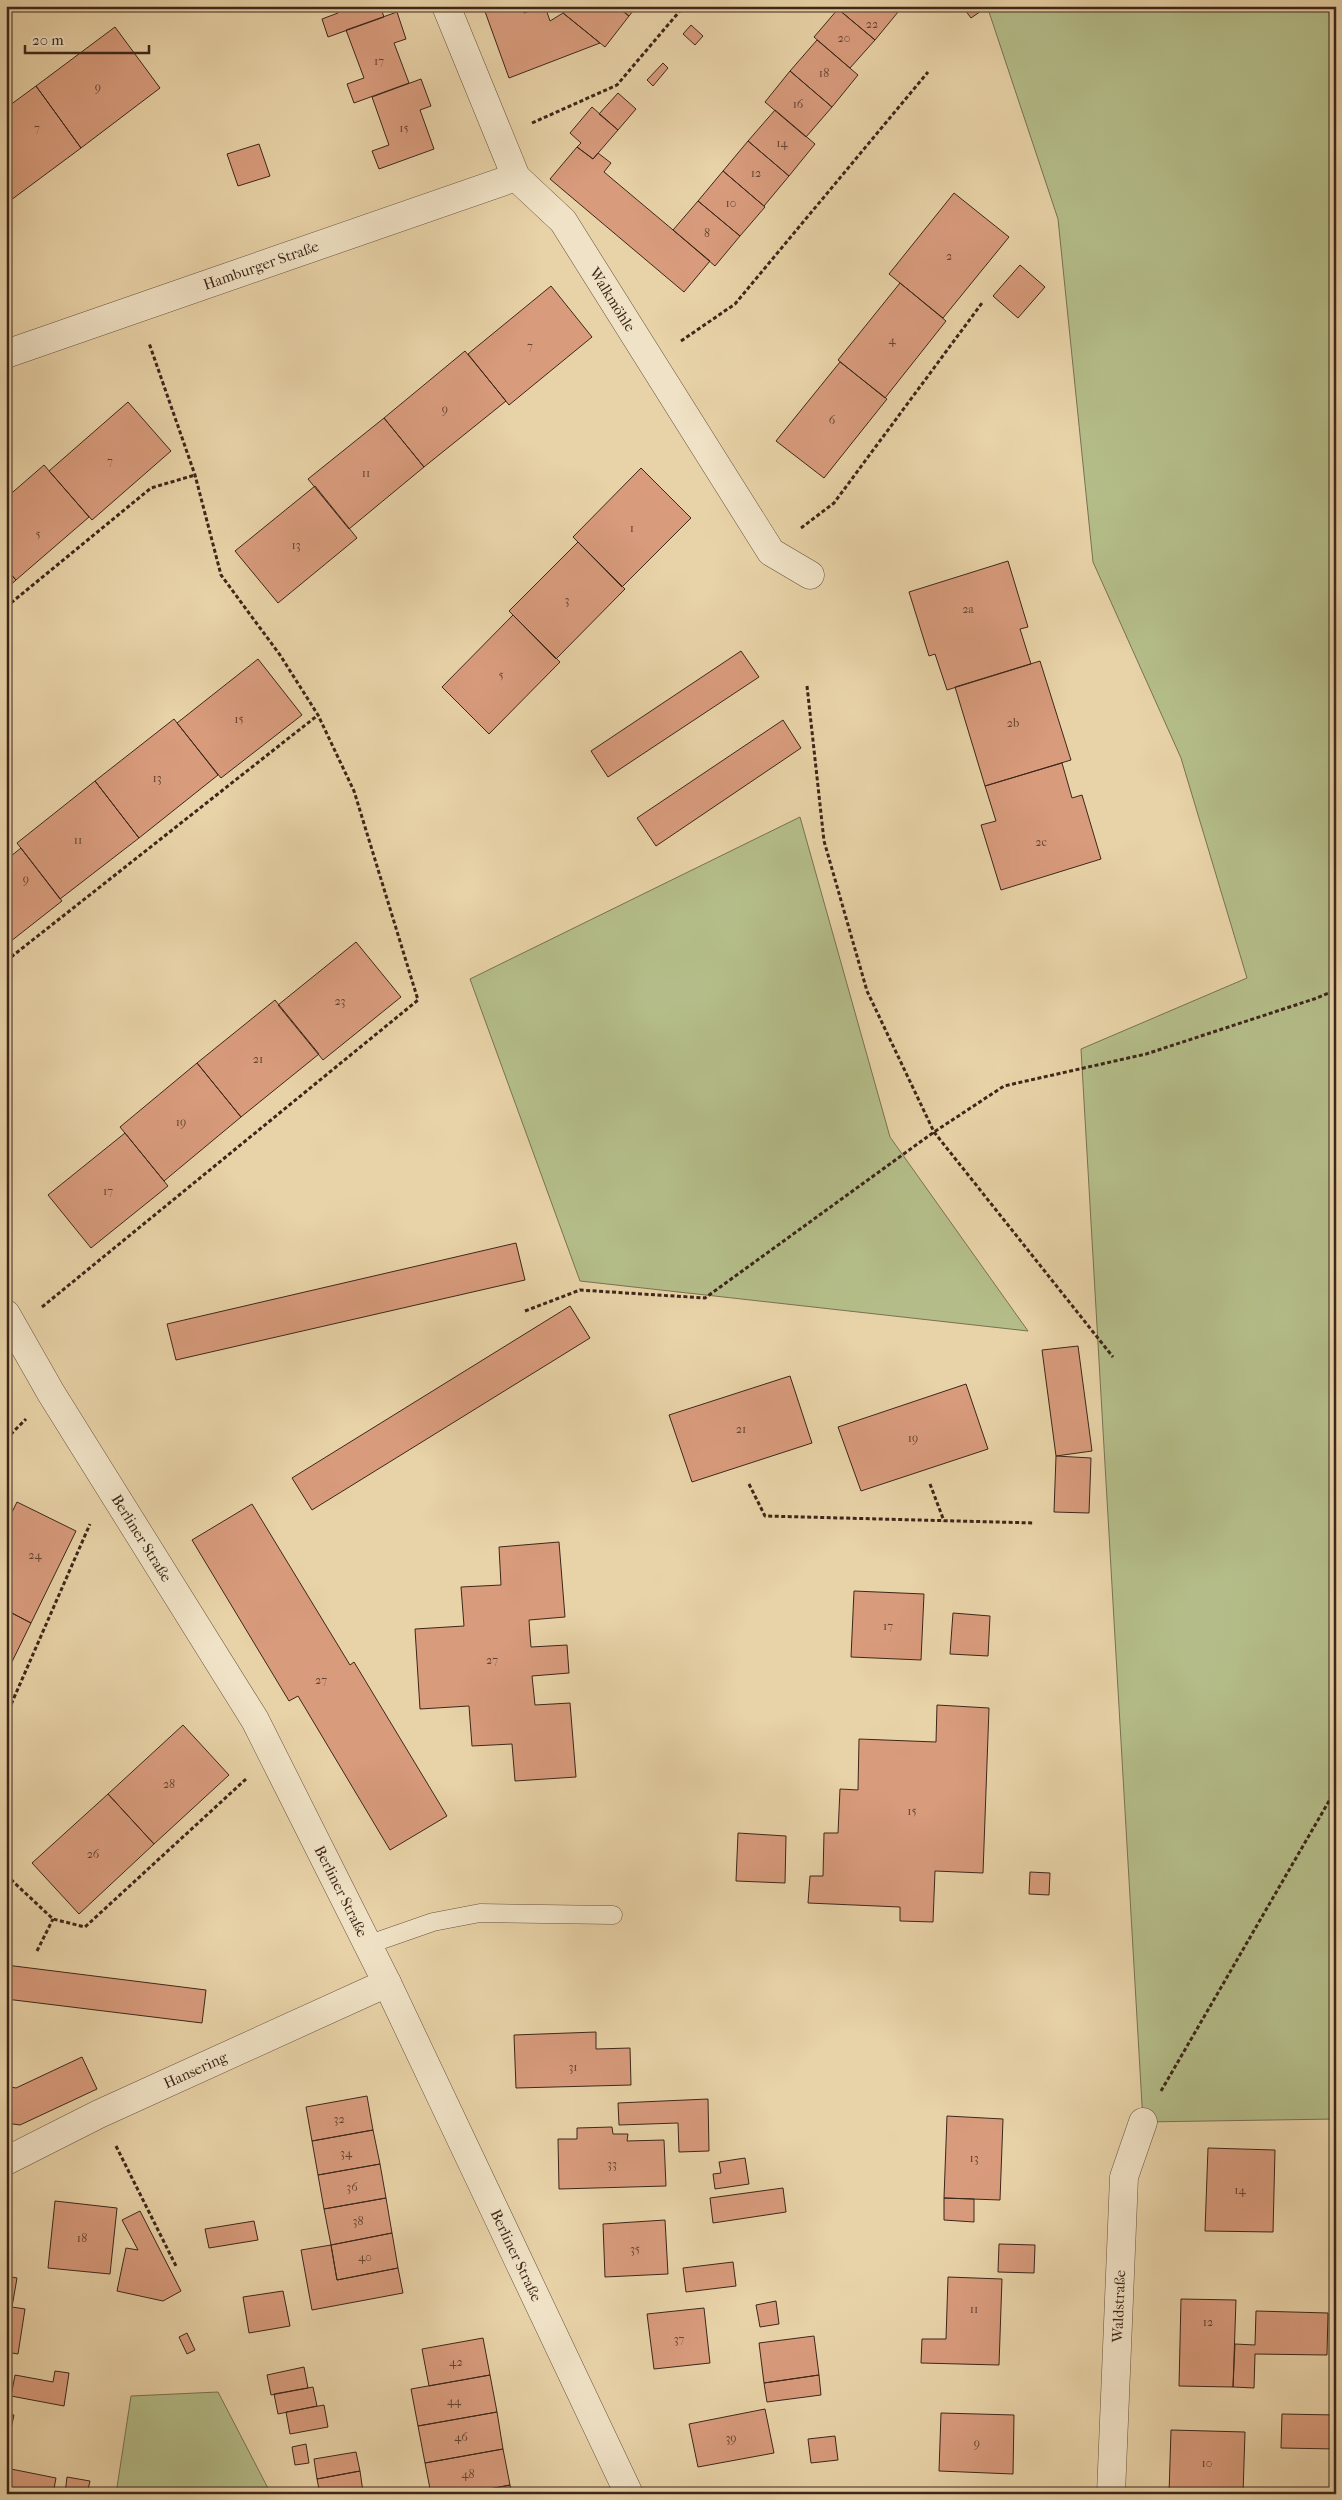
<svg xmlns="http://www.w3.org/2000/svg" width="1342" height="2500" font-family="'IM FELL French Canon',serif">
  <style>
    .green { fill: #b4bd89; stroke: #787252 }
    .building { fill: #d89b7c; stroke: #3d271a }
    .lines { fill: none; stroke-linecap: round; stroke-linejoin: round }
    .service-casing { stroke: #68523d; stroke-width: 19 }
    .minor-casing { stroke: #68523d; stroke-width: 29 }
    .path { stroke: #3d271a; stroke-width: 3; stroke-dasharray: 4 2.5; stroke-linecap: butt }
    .service { stroke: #f0e2c6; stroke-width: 18 }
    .minor { stroke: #f0e2c6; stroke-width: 28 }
    .labels { text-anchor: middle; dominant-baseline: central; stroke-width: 5; stroke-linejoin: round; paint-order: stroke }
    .number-label { font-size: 12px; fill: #644432 }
    .street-label { font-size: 15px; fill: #3d271a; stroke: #f0e2c6 }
  </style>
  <rect width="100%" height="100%" fill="#e8d2a7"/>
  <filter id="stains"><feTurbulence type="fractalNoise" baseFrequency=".004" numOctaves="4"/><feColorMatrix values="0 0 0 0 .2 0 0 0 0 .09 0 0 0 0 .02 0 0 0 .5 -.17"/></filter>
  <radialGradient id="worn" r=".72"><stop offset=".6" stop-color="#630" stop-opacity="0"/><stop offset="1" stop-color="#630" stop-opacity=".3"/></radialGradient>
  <!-- green -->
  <path class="green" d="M987 6H1336V2119L1143 2122 1081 1049 1247 978 1181 758 1093 562 1058 219Z
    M800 817 890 1137 1028 1331 580 1281 470 979Z
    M218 2392 271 2494H116L131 2396Z"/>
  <!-- building -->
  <path class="building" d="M336 6H380L384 17 328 37 322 19 338 13Z
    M483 6H522L524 13 545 6 550 21 563 13 600 43 509 78Z
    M569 6H616L629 16 605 47 563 13Z
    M616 6H637L629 16Z
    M840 6H903L875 40 838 9Z
    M962 6H982L984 9 971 18Z
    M838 9 875 40 850 68 814 37Z
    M397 12 406 39 394 43 409 83 354 103 347 84 364 78 346 30Z
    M691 25 703 36 695 45 683 34Z
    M115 27 160 88 81 148 36 86Z
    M817 40 858 75 832 107 790 71Z
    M663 63 668 68 653 86 647 80Z
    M790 71 832 107 806 137 765 102Z
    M421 79 431 106 420 110 434 149 379 169 372 151 389 145 372 97Z
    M36 86 81 148 11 200 6 194V108Z
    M618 93 636 109 618 130 599 114Z
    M592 107 618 130 593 159 577 147 581 143 570 133Z
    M775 110 815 144 789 176 748 141Z
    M748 141 789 176 764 206 723 171Z
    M259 144 270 176 238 186 227 154Z
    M577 147 593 159 598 153 611 163 604 172 710 261 684 292 550 179Z
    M723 171 765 207 740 236 698 201Z
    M954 193 1009 237 943 318 889 274Z
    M698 201 740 236 715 266 673 230Z
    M1020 265 1045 287 1018 318 993 296Z
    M900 283 946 321 885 398 838 360Z
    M551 286 592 337 509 405 468 354Z
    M465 351 506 401 424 467 384 418Z
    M840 362 887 399 824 478 776 441Z
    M128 402 171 451 92 520 49 471Z
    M384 418 424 467 349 529 308 479Z
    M44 465 89 517 16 580 6 569V498Z
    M641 468 691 518 622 587 573 537Z
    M315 486 357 538 278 603 235 551Z
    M578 542 625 589 556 659 509 611Z
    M1008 561 1028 627 1020 629 1031 664 947 690 935 654 929 656 909 592Z
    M6 569 16 580 6 589Z
    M513 615 560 662 489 734 442 687Z
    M741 651 759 677 608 777 591 751Z
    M258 659 302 715 221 778 177 723Z
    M1040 661 1071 760 985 786 955 687Z
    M174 719 218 775 139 838 95 781Z
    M783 720 801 748 656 846 637 818Z
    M1062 763 1072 798 1082 795 1101 859 1001 890 981 825 996 821 985 786Z
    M95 781 139 838 60 899 17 843Z
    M21 848 62 901 6 945V860Z
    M356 942 401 997 323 1060 278 1005Z
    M275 1000 319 1054 241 1117 197 1063Z
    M197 1063 241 1117 164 1181 120 1127Z
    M125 1133 168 1186 91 1248 48 1195Z
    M516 1243 525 1280 176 1360 167 1324Z
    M570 1306 590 1338 312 1510 292 1478Z
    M1078 1346 1092 1451 1056 1456 1042 1350Z
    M790 1376 812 1443 692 1482 669 1415Z
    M966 1384 988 1449 861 1491 838 1427Z
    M1056 1456 1091 1458 1089 1513 1054 1512Z
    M17 1502 76 1531 31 1623 6 1610V1524Z
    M252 1504 350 1665 354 1662 447 1816 390 1850 298 1696 289 1701 192 1540Z
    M559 1542 565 1617 529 1620 530 1635 531 1647 567 1645 569 1673 532 1676 535 1705 570 1703 576 1777 515 1781 512 1744 472 1746 469 1706 420 1709 415 1629 464 1626 461 1587 501 1585 499 1547Z
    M854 1591 924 1594 921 1660 851 1657Z
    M6 1610 31 1623 6 1674Z
    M953 1613 990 1616 988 1656 950 1654Z
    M937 1705 989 1708 983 1873 935 1871 933 1922 900 1921V1907L808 1903 810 1876H823L824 1833H838L840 1789 858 1790 859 1739 936 1742Z
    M183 1725 229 1775 154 1844 108 1794Z
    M108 1794 154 1844 79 1914 32 1863Z
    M738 1833 786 1836 785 1883 736 1881Z
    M1030 1872 1050 1873 1049 1895 1029 1894Z
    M6 1965 206 1990 202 2023 6 1999Z
    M596 2032V2049L630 2048 631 2085 516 2088 514 2035Z
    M82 2057 97 2089 20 2125 6 2123V2086L16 2088Z
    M367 2096 373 2130 312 2141 306 2107Z
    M708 2099 709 2151 679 2152 678 2123 619 2125 618 2103Z
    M947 2116 1003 2119 1000 2200 944 2198Z
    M612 2127 613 2134H628L627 2141 664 2140 666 2186 559 2189 558 2139H577V2128Z
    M373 2130 380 2164 318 2175 312 2141Z
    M1208 2148 1275 2150 1273 2232 1205 2231Z
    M745 2158 749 2184 715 2189 713 2174 721 2173 719 2162Z
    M380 2164 386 2198 324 2209 318 2175Z
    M783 2188 786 2212 713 2223 710 2198Z
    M386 2198 392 2233 331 2245 324 2209Z
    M944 2198 974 2199V2222L944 2220Z
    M55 2201 117 2208 110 2274 48 2268Z
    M140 2211 181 2291 163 2301 117 2291 126 2248 138 2250 122 2220Z
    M665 2220 668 2274 605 2277 603 2224Z
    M254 2221 258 2240 209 2248 205 2229Z
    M392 2233 398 2268 337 2280 331 2245Z
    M999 2244 1035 2245 1034 2273 998 2272Z
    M331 2245 337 2280 398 2268 403 2293 312 2310 301 2250Z
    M733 2262 736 2286 686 2292 683 2268Z
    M6 2276 17 2278 12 2307 25 2309 18 2354 6 2352Z
    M948 2277 1002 2279 999 2365 921 2363 922 2339H946Z
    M283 2291 290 2326 249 2333 243 2297Z
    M1181 2299 1236 2300 1233 2387 1179 2386Z
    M776 2301 779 2324 760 2327 756 2305Z
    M704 2308 710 2363 654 2369 647 2314Z
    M1256 2311 1328 2313 1327 2355 1255 2354 1254 2388 1233 2387 1235 2344 1255 2345Z
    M187 2333 195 2350 187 2354 179 2337Z
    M814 2336 819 2375 764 2383 759 2343Z
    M483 2338 490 2375 429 2386 422 2349Z
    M304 2367 308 2388 271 2395 267 2375Z
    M55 2371 69 2373 64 2406 11 2396 15 2375 53 2382Z
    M490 2375 497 2412 418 2426 411 2389Z
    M819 2375 821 2395 767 2402 764 2383Z
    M313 2387 317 2406 278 2414 274 2394Z
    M324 2405 328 2427 290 2434 286 2412Z
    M765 2409 774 2453 698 2467 689 2424Z
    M497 2412 503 2449 425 2463 418 2426Z
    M941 2413 1014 2415 1013 2474 939 2471Z
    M6 2414 14 2415 7 2447H6Z
    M1282 2414 1336 2415V2449L1281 2448Z
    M1171 2430 1245 2432 1243 2494H1169Z
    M835 2436 838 2460 811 2463 808 2439Z
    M306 2444 309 2463 295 2465 292 2447Z
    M503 2449 510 2485 464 2494H431L425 2463Z
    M356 2452 360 2471 317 2479 314 2459Z
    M6 2468 56 2478 53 2494H6Z
    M360 2471 363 2492 320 2494 317 2479Z
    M67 2477 90 2481 87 2494H65Z
    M510 2485 512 2494H464Z"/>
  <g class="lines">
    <defs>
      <path id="service" d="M367 1945 433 1922 480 1913 613 1915"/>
      <g id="minor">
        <path id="s1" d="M446 6 516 177 563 221 771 552 810 575"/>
        <path id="s2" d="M6 354 516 177"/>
        <path id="s3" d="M6 1314 51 1393 255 1720 387 1983 629 2494"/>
        <path id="s4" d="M6 2161 99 2114 387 1983"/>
        <path id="s5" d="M1111 2494 1124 2177 1143 2122"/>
      </g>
    </defs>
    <!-- service casing -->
    <use href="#service" class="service-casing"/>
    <!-- minor casing -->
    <use href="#minor" class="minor-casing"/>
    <!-- path -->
    <path class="path" d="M532 123 617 85 684 6
      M681 341 735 304 928 72
      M801 528 834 503 982 303
      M6 607 151 488 195 475
      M807 686 824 841 867 991 934 1132 1113 1357
      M6 961 318 715
      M42 1307 418 1000 354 791 318 715 280 655 221 575 195 475 149 343
      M525 1311 580 1290 705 1298 934 1132 1004 1086 1146 1054 1314 999 1336 990
      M6 1439 26 1419
      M749 1484 765 1516 1034 1523
      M930 1484 944 1521
      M6 1716 90 1524
      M6 1875 53 1919 85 1927 246 1779
      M37 1951 53 1919
      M1161 2091 1336 1789
      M116 2146 176 2266"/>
    <!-- service -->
    <use href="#service" class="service"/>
    <!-- minor -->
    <use href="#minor" class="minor"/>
  </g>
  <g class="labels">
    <!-- number labels -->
    <g class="number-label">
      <text x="872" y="24">22</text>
      <text x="844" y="38">20</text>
      <text x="379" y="61">17</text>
      <text x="824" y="73">18</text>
      <text x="98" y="87">9</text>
      <text x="798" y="104">16</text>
      <text x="37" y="128">7</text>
      <text x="404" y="128">15</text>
      <text x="782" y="143">14</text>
      <text x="756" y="173">12</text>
      <text x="731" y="203">10</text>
      <text x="707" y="233">8</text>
      <text x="949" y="256">2</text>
      <text x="892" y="340">4</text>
      <text x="530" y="346">7</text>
      <text x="445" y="409">9</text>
      <text x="832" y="420">6</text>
      <text x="110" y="461">7</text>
      <text x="366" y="473">11</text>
      <text x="632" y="528">1</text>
      <text x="38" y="534">5</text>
      <text x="296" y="545">13</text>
      <text x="567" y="600">3</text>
      <text x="968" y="609">2a</text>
      <text x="501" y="675">5</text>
      <text x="239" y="719">15</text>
      <text x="1013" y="723">2b</text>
      <text x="157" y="778">13</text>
      <text x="78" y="840">11</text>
      <text x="1041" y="842">2c</text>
      <text x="26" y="879">9</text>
      <text x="340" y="1001">23</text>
      <text x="258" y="1059">21</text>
      <text x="181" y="1122">19</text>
      <text x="108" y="1191">17</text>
      <text x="741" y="1429">21</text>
      <text x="913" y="1438">19</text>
      <text x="35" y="1555">24</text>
      <text x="888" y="1626">17</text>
      <text x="492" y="1660">27</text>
      <text x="321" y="1680">27</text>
      <text x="169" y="1784">28</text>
      <text x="912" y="1811">15</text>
      <text x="93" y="1854">26</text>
      <text x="573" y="2067">31</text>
      <text x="339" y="2119">32</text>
      <text x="346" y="2153">34</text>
      <text x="974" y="2158">13</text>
      <text x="612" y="2164">33</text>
      <text x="352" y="2187">36</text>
      <text x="1240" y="2190">14</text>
      <text x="358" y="2221">38</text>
      <text x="82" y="2238">18</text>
      <text x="635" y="2249">35</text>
      <text x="365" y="2257">40</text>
      <text x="974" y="2309">11</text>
      <text x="1208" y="2322">12</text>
      <text x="679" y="2339">37</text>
      <text x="456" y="2362">42</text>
      <text x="454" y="2401">44</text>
      <text x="461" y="2437">46</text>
      <text x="731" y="2438">39</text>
      <text x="977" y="2443">9</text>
      <text x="1207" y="2463">10</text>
      <text x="468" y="2474">48</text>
    </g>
    <!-- street labels -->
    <g class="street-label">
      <text stroke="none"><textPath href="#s2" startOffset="270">Hamburger Straße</textPath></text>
      <text stroke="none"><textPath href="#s1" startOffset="342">Walkmöhle</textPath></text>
      <text stroke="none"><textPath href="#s3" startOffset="262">Berliner Straße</textPath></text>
      <text stroke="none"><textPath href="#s3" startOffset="668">Berliner Straße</textPath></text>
      <text stroke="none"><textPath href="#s4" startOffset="210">Hansering</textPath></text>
      <text stroke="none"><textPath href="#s3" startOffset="1072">Berliner Straße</textPath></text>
      <text stroke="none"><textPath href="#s5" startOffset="188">Waldstraße</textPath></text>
    </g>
  </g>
  <!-- margin -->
  <rect width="1342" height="2500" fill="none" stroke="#e8d2a7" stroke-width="25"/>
  <rect x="8" y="8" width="1327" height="2485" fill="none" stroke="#3d271a" stroke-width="2.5"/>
  <rect x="12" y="12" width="1317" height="2475" fill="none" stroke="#3d271a"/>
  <!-- scale -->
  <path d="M25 45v8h124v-8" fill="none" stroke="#3d271a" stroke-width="2.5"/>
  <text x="32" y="45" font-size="15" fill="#3d271a" stroke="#f0e2c6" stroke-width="4" paint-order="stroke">20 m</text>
  <rect width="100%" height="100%" filter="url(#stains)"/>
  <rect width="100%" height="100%" fill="url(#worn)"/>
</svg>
